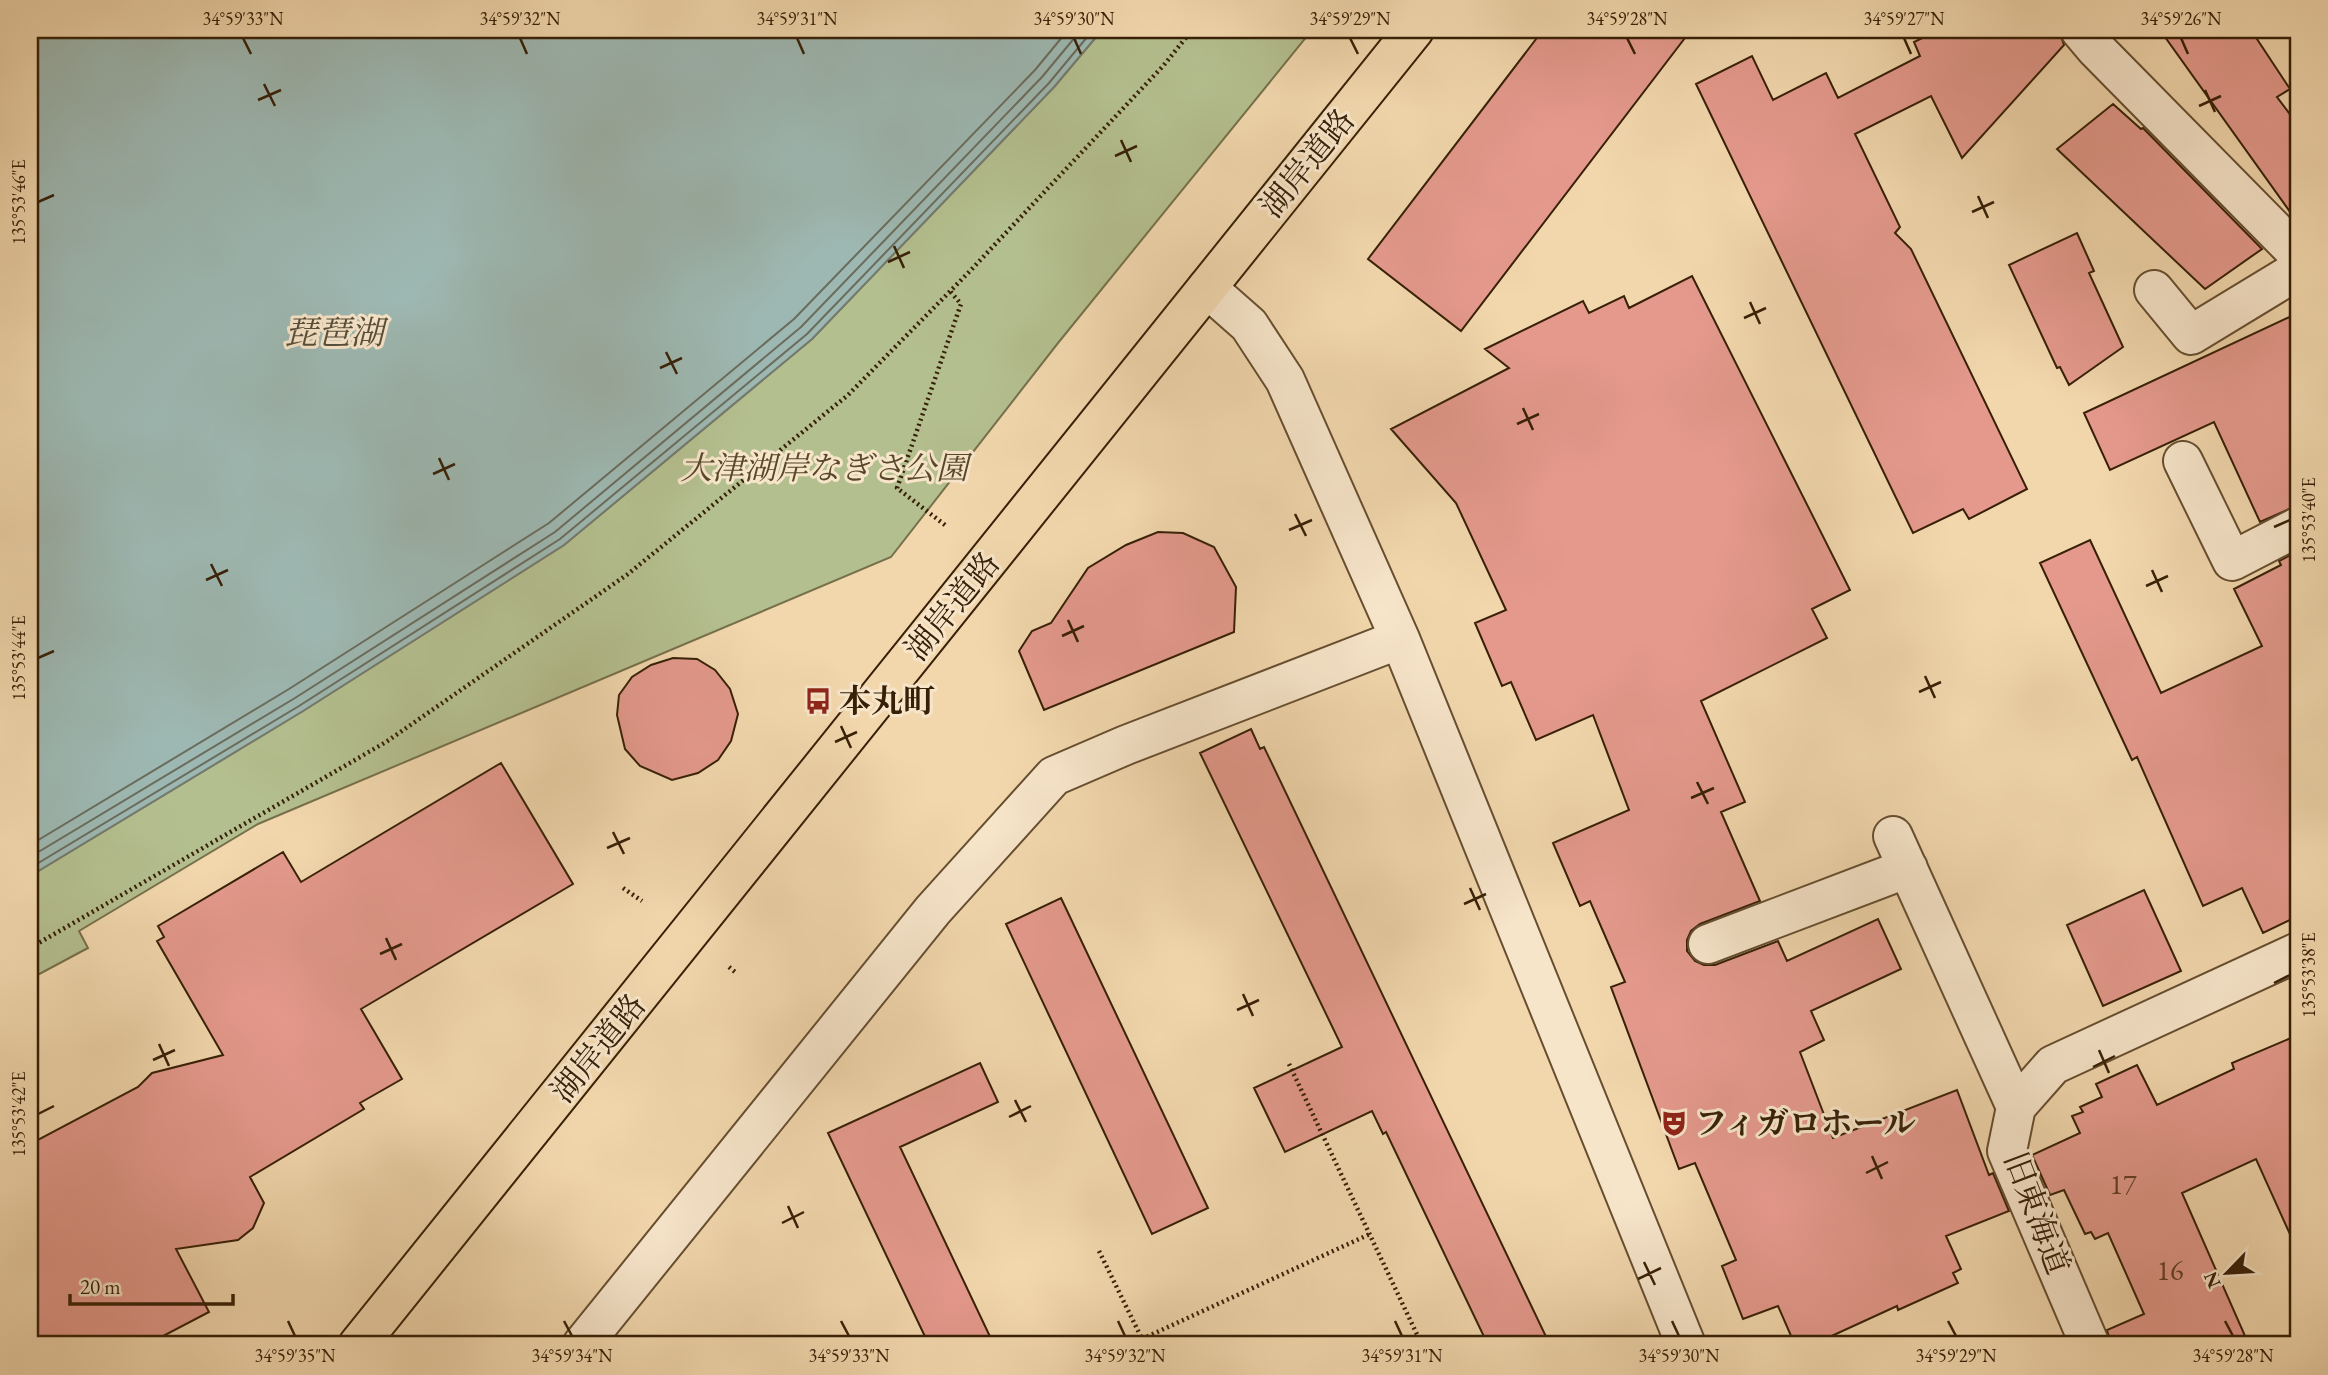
<svg xmlns="http://www.w3.org/2000/svg" width="2328" height="1375" font-family="'EB Garamond','Noto Serif JP',serif">
  <style>
    .green { fill: #b4bf8f; stroke: #76704b; stroke-width: 2 }
    .water { fill: #9db8b2; stroke: #747b6e; stroke-width: 2 }
    .lines { fill: none; stroke-linecap: round; stroke-linejoin: round }
    .shore { stroke: #6a6c5c; stroke-width: 2 }
    .building { fill: #e4998c; stroke: #372007; stroke-width: 2 }
    .minor-casing { stroke: #664e30; stroke-width: 42 }
    .major-casing { stroke: #372007; stroke-width: 42 }
    .path { stroke: #372007; stroke-width: 4.5; stroke-dasharray: 2 3.5; stroke-linecap: butt }
    .minor { stroke: #f7e5ca; stroke-width: 38 }
    .major { stroke: #f2d7ad; stroke-width: 38 }
    .ticks { fill: none; stroke: #372007; stroke-width: 2.5 }
    .labels { text-anchor: middle; dominant-baseline: central; stroke-width: 6; stroke-linejoin: round; paint-order: stroke }
    .number-label { font-size: 28px; fill: #623e28 }
    .street-label { font-size: 32px; fill: #372007; stroke: #f7e5ca }
    .park-label { font-size: 32px; font-style: italic; fill: #564829; stroke: #f7e5ca }
    .poi-label { font-size: 32px; font-weight: bold; fill: #372007; stroke: #f7e5ca; text-anchor: start }
    .water-label { font-size: 33px; font-style: italic; fill: #564e3a; stroke: #f7e5ca }
    .neatline { fill: none; stroke: #372007; stroke-width: 2.5 }
    .ticks-label { font-size: 18px; text-anchor: middle; fill: #372007 }
  </style>
  <rect width="100%" height="100%" fill="#f2d7ad"/>
  <filter id="stains"><feTurbulence type="fractalNoise" baseFrequency=".00286" numOctaves="4"/><feColorMatrix values="0 0 0 0 .2 0 0 0 0 .09 0 0 0 0 .02 0 0 0 .5 -.17"/></filter>
  <radialGradient id="worn" r=".72"><stop offset=".6" stop-color="#630" stop-opacity="0"/><stop offset="1" stop-color="#630" stop-opacity=".3"/></radialGradient>
  <!-- green -->
  <path class="green" d="M1102 30H1312L1058 343 891 557 258 824 79 931 88 948 30 979V876L303 711 564 545 812 339 1054 87Z"/>
  <!-- water -->
  <path class="water" d="M30 30H1102L1054 87 812 339 564 545 303 711 30 876Z"/>
  <g class="lines">
    <!-- shore -->
    <path class="shore" d="M30 845 289 689 549 523 794 319 1035 70 1068 30
      M30 857 295 698 555 532 801 327 1042 77 1081 30
      M30 868 299 706 560 539 807 334 1049 83 1093 30"/>
  </g>
  <!-- building -->
  <path class="building" d="M1543 30H1691L1461 331 1368 259Z
    M1933 30H2059L2064 45 1962 158 1931 96 1855 134 1900 227 1895 233 1911 249 2027 489 1969 519 1963 509 1913 533 1696 84 1752 56 1773 100 1826 73 1838 98 1920 56 1914 42 1935 32Z
    M2160 30H2251L2290 89 2277 97 2298 125V223Z
    M2113 104 2141 129 2143 128 2262 249 2205 289 2057 149Z
    M2077 233 2094 271 2089 273 2123 347 2069 385 2060 367 2057 368 2009 265Z
    M1692 276 1850 590 1812 609 1827 638 1701 701 1745 802 1721 812 1760 901 1700 924 1691 931 1687 940V951L1695 961 1704 965H1715L1778 941 1787 961 1878 919 1901 969 1811 1011 1824 1040 1800 1052 1833 1138 1957 1090 1989 1175 1993 1173 2009 1211 1946 1236 1961 1269 1953 1273 1958 1283 1898 1310 1897 1306 1812 1345H1795L1778 1306 1743 1319 1722 1266 1736 1260 1695 1163 1679 1169 1611 987 1625 982 1590 901 1580 906 1553 843 1629 810 1593 715 1536 740 1511 682 1502 686 1475 623 1506 610 1456 503 1391 429 1509 368 1485 349 1583 301 1589 313 1624 296 1629 308Z
    M2298 313V505L2260 522 2214 422 2110 470 2084 413Z
    M1158 532 1183 533 1214 547 1236 587 1234 632 1044 710 1019 651 1032 631 1051 623 1088 568 1126 545Z
    M2090 540 2161 693 2262 646 2234 589 2281 565 2279 561 2298 551V916L2263 933 2242 888 2203 906 2137 757 2132 760 2040 563Z
    M673 658 697 659 715 670 730 689 738 714 731 741 718 760 698 773 672 780 640 766 625 749 617 715 619 695 632 677 651 665Z
    M1251 729 1260 749 1264 747 1550 1345H1488L1386 1132 1383 1134 1372 1111 1285 1152 1254 1088 1342 1047 1200 753Z
    M501 763 573 884 361 1009 402 1079 360 1103 364 1109 250 1177 264 1203 253 1228 238 1240 176 1249 209 1312 146 1345H30V1144L138 1087 152 1073 223 1055 157 941 164 937 158 926 283 852 301 882Z
    M2144 890 2181 971 2103 1006 2067 925Z
    M1061 898 1208 1208 1152 1234 1006 924Z
    M2298 1035V1252L2256 1159 2182 1193 2249 1345H2111L2107 1330 2144 1314 2108 1233 2095 1239 2091 1232 2085 1234 2064 1190 2050 1195 2032 1155 2080 1133 2072 1116 2083 1112 2080 1107 2102 1097 2096 1084 2137 1065 2157 1105 2234 1069 2232 1063Z
    M980 1063 998 1102 900 1147 994 1345H929L828 1133Z"/>
  <g class="lines">
    <defs>
      <path id="minor" d="M2080 30 2096 49 2298 254
        M1207 288 1249 325 1285 380 1400 639 1686 1345
        M2154 290 2191 335 2298 270
        M2183 461 2232 561 2298 527
        M1893 836 2016 1107
        M1708 944 1908 868
        M582 1345 933 910 1054 776 1126 745 1400 639
        M2090 1345 2007 1151 2016 1107 2053 1065 2298 952"/>
      <path id="major" d="M358 1345 1414 30"/>
    </defs>
    <!-- minor casing -->
    <use href="#minor" class="minor-casing"/>
    <!-- major casing -->
    <use href="#major" class="major-casing"/>
    <!-- path -->
    <path class="path" d="M945 525 897 488 961 304 950 291
      M623 888 642 901
      M30 948 386 742 628 574 848 395 969 272 1164 65 1192 30
      M729 967 735 972
      M1289 1064 1422 1345
      M1099 1251 1145 1345
      M1142 1339 1370 1234"/>
    <!-- minor -->
    <use href="#minor" class="minor"/>
    <!-- major -->
    <use href="#major" class="major"/>
  </g>
  <!-- ticks -->
  <path class="ticks" d="M243 38 251 54M520 38 527 54M797 38 804 54M1074 38 1081 54M1350 38 1358 54M1627 38 1635 54M1904 38 1911 54M2181 38 2188 54M264 84 275 106M2205 90 2215 112M258 100 281 90M2199 106 2221 96M1121 140 1131 162M1115 156 1137 146M1978 196 1988 218M38 202 54 195M1972 212 1994 202M894 246 904 268M888 262 910 252M1750 302 1760 324M1744 318 1766 308M666 352 677 374M660 368 682 358M1523 408 1533 430M1517 424 1539 414M439 458 449 480M433 474 455 464M1295 514 1306 536M2274 527 2290 520M1289 530 1312 520M211 564 222 586M2152 570 2162 592M206 580 228 570M2146 586 2168 576M1068 620 1078 642M1062 636 1084 626M38 658 54 651M1925 676 1935 698M1919 692 1941 682M841 726 851 748M835 742 857 732M1697 782 1708 804M1691 798 1714 788M613 832 624 854M607 848 630 838M1470 888 1480 910M1464 904 1486 894M386 938 396 960M380 954 402 944M2274 983 2290 975M1243 994 1253 1016M1237 1010 1259 1000M159 1044 169 1066M2099 1050 2109 1073M153 1060 175 1050M2093 1067 2115 1056M1015 1100 1026 1122M38 1114 54 1106M1009 1117 1031 1106M1872 1156 1882 1179M1866 1173 1888 1162M788 1206 798 1228M782 1223 804 1212M1644 1262 1655 1285M1638 1279 1661 1268M288 1321 295 1336M564 1321 572 1336M841 1321 849 1336M1118 1321 1125 1336M1395 1321 1402 1336M1672 1321 1679 1336M1948 1321 1956 1336M2225 1321 2233 1336"/>
  <!-- icons -->
  <defs>
    <symbol id="bus-bare" viewBox="-9 -9 18 18"><path d="M-5-6H5V4H4V6H2V4H-2V6H-4V4H-5ZM-3.5-4V0h7V-4ZM-3.5 1.2v1.5H-2V1.2ZM2 1.2v1.5H3.5V1.2Z" fill="#8f2418" stroke="#f7e5ca" stroke-width="2.5" paint-order="stroke"/></symbol>
    <symbol id="theatre-bare" viewBox="-9 -9 18 18"><path d="M-5-5.5Q0-4 5-5.5V0Q5 5 0 6Q-5 5-5 0ZM-3.3-2.5H-1v1.5H-3.3ZM1-2.5H3.3v1.5H1ZM-2.8 1Q0 5.5 2.8 1Z" fill="#8f2418" stroke="#f7e5ca" stroke-width="2.5" paint-order="stroke"/></symbol>
  </defs>
  <g fill-rule="evenodd">
    <use href="#bus-bare" x="799" y="682" width="38" height="38"/>
    <use href="#theatre-bare" x="1655" y="1104" width="38" height="38"/>
  </g>
  <g class="labels">
    <!-- number labels -->
    <g class="number-label">
      <text x="2123" y="1184">17</text>
      <text x="2170" y="1270">16</text>
    </g>
    <!-- street labels -->
    <g class="street-label">
      <text transform="translate(1307 163) rotate(-51)">湖岸道路</text>
      <text transform="translate(952 606) rotate(-51)">湖岸道路</text>
      <text transform="translate(598 1048) rotate(-51)">湖岸道路</text>
      <text transform="translate(2037 1213) rotate(69)">旧東海道</text>
    </g>
    <!-- park labels -->
    <g class="park-label">
      <text x="824" y="468">大津湖岸なぎさ公園</text>
    </g>
    <!-- poi labels -->
    <g class="poi-label">
      <text x="839" y="701">本丸町</text>
      <text x="1695" y="1123">フィガロホール</text>
    </g>
    <!-- water labels -->
    <g class="water-label">
      <text x="334" y="332">琵琶湖</text>
    </g>
  </g>
  <!-- margin -->
  <rect width="2328" height="1375" fill="none" stroke="#f2d7ad" stroke-width="77"/>
  <!-- north arrow -->
  <g transform="translate(2227 1273) rotate(245)" stroke="#f7e5ca" stroke-width="5" paint-order="stroke">
  <path d="M0-5L12 26L0 18L-12 26Z" fill="#372007"/>
  <text y="-10" font-size="19" font-weight="bold" text-anchor="middle" fill="#372007">N</text>
  </g>
  <!-- scale -->
  <path d="M70 1294v10h163v-10" fill="none" stroke="#372007" stroke-width="3.5"/>
  <text x="80" y="1294" font-size="21" fill="#372007" stroke="#f7e5ca" stroke-width="5" paint-order="stroke">20 m</text>
  <rect x="38" y="38" width="2252" height="1298" class="neatline"/>
  <g class="ticks-label">
    <text x="243" y="25">34°59'33"N</text>
    <text x="520" y="25">34°59'32"N</text>
    <text x="797" y="25">34°59'31"N</text>
    <text x="1074" y="25">34°59'30"N</text>
    <text x="1350" y="25">34°59'29"N</text>
    <text x="1627" y="25">34°59'28"N</text>
    <text x="1904" y="25">34°59'27"N</text>
    <text x="2181" y="25">34°59'26"N</text>
    <text transform="translate(19 202) rotate(-90)" y="6">135°53'46"E</text>
    <text transform="translate(2309 520) rotate(-90)" y="6">135°53'40"E</text>
    <text transform="translate(19 658) rotate(-90)" y="6">135°53'44"E</text>
    <text transform="translate(2309 975) rotate(-90)" y="6">135°53'38"E</text>
    <text transform="translate(19 1114) rotate(-90)" y="6">135°53'42"E</text>
    <text x="295" y="1362">34°59'35"N</text>
    <text x="572" y="1362">34°59'34"N</text>
    <text x="849" y="1362">34°59'33"N</text>
    <text x="1125" y="1362">34°59'32"N</text>
    <text x="1402" y="1362">34°59'31"N</text>
    <text x="1679" y="1362">34°59'30"N</text>
    <text x="1956" y="1362">34°59'29"N</text>
    <text x="2233" y="1362">34°59'28"N</text>
  </g>
  <rect width="100%" height="100%" filter="url(#stains)"/>
  <rect width="100%" height="100%" fill="url(#worn)"/>
</svg>
